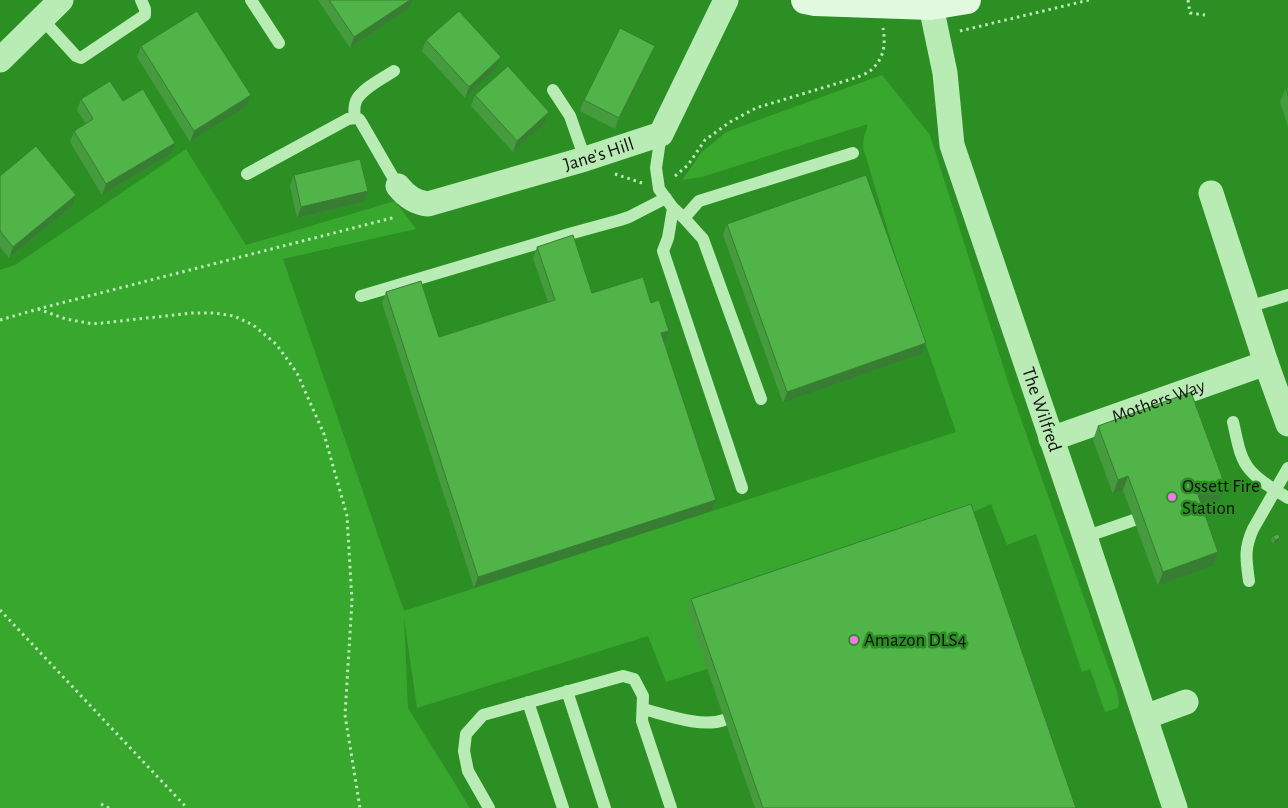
<svg xmlns="http://www.w3.org/2000/svg" width="1288" height="808" font-family="'Alegreya Sans',sans-serif">
  <style>
    .green { fill: #38a72e }
    .lines { fill: none; stroke-linecap: round; stroke-linejoin: round }
    .path { stroke: #b9ecb4; stroke-width: 3; stroke-dasharray: 2.5 4; stroke-linecap: butt }
    .lane { stroke: #b9ecb4; stroke-width: 12 }
    .street { stroke: #b9ecb4; stroke-width: 25 }
    .secondary { stroke: #e1f9df; stroke-width: 28 }
    .wall { fill: #459b3e }
    .shaded-wall { fill: #387e32 }
    .building { fill: #50b448; stroke: #387e32 }
    .poi-dot { fill: #f677ec; stroke: #2b8f24; stroke-width: 2 }
    .labels { text-anchor: middle; dominant-baseline: central; stroke-width: 5; stroke-linejoin: round; paint-order: stroke }
    .street-label { font-size: 19px; fill: #111; stroke: #2b8f24 }
    .poi-label { font-size: 19px; fill: #111; stroke: #2b8f24; text-anchor: start }
  </style>
  <rect width="100%" height="100%" fill="#2b8f24"/>
  <!-- green -->
  <path class="green" d="M882 75 930 135 1009 385 1117 692 1119 702 1118 708 1105 712 1090 669 1082 672 1036 534 1007 545 991 504 967 515 707 669 666 682 648 636 417 708 404 618 408 708 470 808H0V270L15 265 186 149 246 245 395 201 416 229 283 259 404 611 956 432 896 258 863 147 864 137 868 124 702 177 682 180 702 152 726 132Z"/>
  <g class="lines">
    <!-- path -->
    <path class="path" d="M1188 0 1190 13 1205 15
      M960 31 1089 0
      M615 174 642 183
      M675 176 688 165 705 140 730 122 756 108 855 78C860 76 866 74 870 71 884 59 886 45 883 28
      M38 309 66 319 93 324 192 313H214L234 316 253 325 276 344 297 373 324 434 347 516 352 601 345 715 360 808
      M0 320 38 309 396 217
      M0 610 187 808
      M101 804 109 808"/>
    <!-- lane -->
    <path class="lane" d="M251 0 279 43
      M42 19 76 56 81 58 145 15V9L141 0
      M553 90 570 116 585 159
      M355 118C354 112 354 106 356 101 361 89 383 78 394 71
      M661 134 656 168 659 189 673 208 684 218 703 239 761 399
      M247 174 348 119 355 118 359 119 361 122 398 186
      M673 208 668 238 663 251 742 488
      M684 218 699 201 853 153
      M361 296 569 234 620 220 629 217 666 198
      M1248 307 1288 295
      M1233 422C1237 438 1239 458 1250 470 1260 482 1275 490 1288 498
      M1085 537 1134 520
      M1249 581C1246 559 1244 549 1253 529L1288 468
      M567 691 605 808
      M528 702 563 808
      M643 709C667 715 701 728 724 720
      M489 808 468 771 464 751 466 734 483 715 623 676 634 679 643 696 642 721 671 808"/>
    <!-- street -->
    <g class="street">
      <path id="s1" d="M931 6 945 73 952 145 1085 537 1175 808"/>
      <path d="M0 60 61 0"/>
      <path id="s2" d="M398 186C406 196 415 203 428 204L585 159 661 134 726 0"/>
      <path d="M1211 193 1266 363 1288 424"/>
      <path id="s3" d="M1051 439 1266 363"/>
      <path d="M1145 717 1186 702"/>
    </g>
    <!-- secondary -->
    <path class="secondary" d="M805 0 815 2 931 6 967 0"/>
  </g>
  <!-- wall -->
  <path class="wall" d="M318 0H413L410 8 350 48Z
    M426 40 497 68 465 98 422 51Z
    M141 46 247 106 190 142 137 57Z
    M651 57 615 129 580 111 584 100Z
    M1288 87V127L1280 102 1286 88Z
    M475 95 549 112 545 123 513 152 471 106Z
    M81 99 123 101 171 154 102 195 70 142 74 131 86 124 77 110Z
    M294 175 364 202 297 218 290 186Z
    M0 176 72 206 9 258 0 247Z
    M727 224 926 343 922 354 783 403 723 235Z
    M537 247 592 293 665 342 712 511 474 588 382 303 386 292 439 337 548 302 533 258Z
    M1098 426 1220 500 1202 506 1218 552 1213 566 1158 586 1123 490 1113 494 1093 440Z
    M1273 536 1280 538 1279 542 1273 544 1271 540Z
    M691 599 1076 808H755L687 610Z"/>
  <!-- shaded-wall -->
  <path class="shaded-wall" d="M410 0H413L410 8 350 48 354 37Z
    M655 46 651 57 615 129 619 118Z
    M501 57 497 68 465 98 469 87Z
    M251 95 247 106 190 142 194 131Z
    M549 112 545 123 513 152 517 141Z
    M175 143 171 154 102 195 106 184Z
    M368 191 364 202 297 218 301 207Z
    M76 195 72 206 9 258 13 247Z
    M669 331 665 342 657 344 661 333Z
    M926 343 922 354 783 403 787 392Z
    M1128 476 1123 490 1113 494 1118 480Z
    M1225 485 1220 500 1193 509 1198 495Z
    M716 500 712 511 474 588 478 577Z
    M1280 538 1279 542 1273 544 1275 540Z
    M1218 552 1213 566 1158 586 1163 572Z"/>
  <!-- building -->
  <path class="building" d="M329 0H410L354 37Z
    M197 11 251 95 194 131 141 46Z
    M459 11 501 57 469 87 426 40Z
    M620 28 655 46 619 118 584 100Z
    M508 66 549 112 517 141 475 95Z
    M110 81 123 101 143 89 175 143 106 184 74 131 93 119 81 99Z
    M1288 87V96L1286 88Z
    M36 146 76 195 13 247 0 231V176Z
    M360 159 368 191 301 207 294 175Z
    M866 175 926 343 787 392 727 224Z
    M573 235 592 293 643 277 651 303 659 300 669 331 661 333 716 500 478 577 386 292 421 281 439 337 555 300 537 247Z
    M1191 392 1225 485 1198 495 1218 552 1163 572 1128 476 1118 480 1098 426Z
    M971 504 1076 808H763L691 599Z
    M1278 534 1280 538 1275 540 1273 536Z"/>
  <!-- markers -->
  <g class="poi-dot">
    <circle cx="1172" cy="497" r="5"/>
    <circle cx="854" cy="640" r="5"/>
  </g>
  <g class="labels">
    <!-- street labels -->
    <g class="street-label">
      <text stroke="none"><textPath href="#s2" startOffset="214">Jane's Hill</textPath></text>
      <text stroke="none"><textPath href="#s3" startOffset="114">Mothers Way</textPath></text>
      <text stroke="none"><textPath href="#s1" startOffset="420">The Wilfred</textPath></text>
    </g>
    <!-- poi labels -->
    <g class="poi-label">
      <text x="1182" y="486">Ossett Fire<tspan x="1182" dy="22">Station</tspan></text>
      <text x="864" y="640">Amazon DLS4</text>
    </g>
  </g>
</svg>
